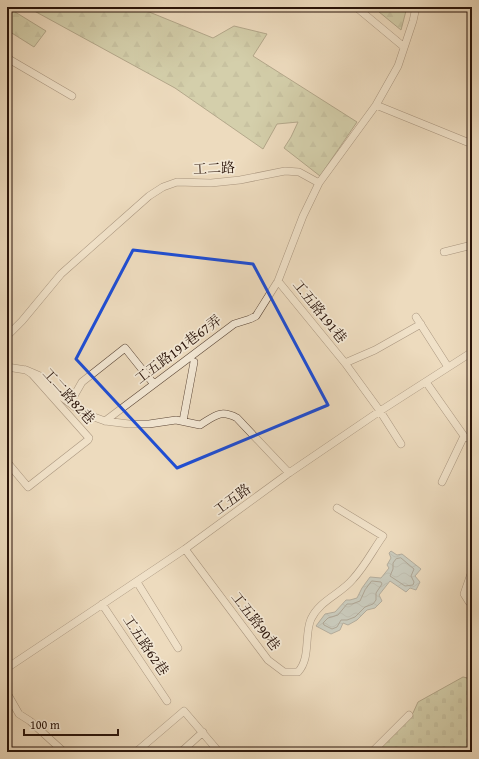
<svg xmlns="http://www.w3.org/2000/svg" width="479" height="759" font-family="'Gentium Book Plus','Noto Serif TC',serif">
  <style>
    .forest { fill: url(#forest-firs); stroke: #6f6a4e }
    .cemetery { fill: url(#cemetery-stones); stroke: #6f6a4e }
    .water { fill: url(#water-waves); stroke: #707675 }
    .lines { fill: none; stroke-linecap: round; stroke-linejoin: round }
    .shore { stroke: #646663; stroke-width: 1 }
    .minor-casing { stroke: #5a4536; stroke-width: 8 }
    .minor { stroke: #f3e8d5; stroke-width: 7 }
    .marked { fill: none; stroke: #1d4ed8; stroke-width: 3; stroke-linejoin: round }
    .labels { text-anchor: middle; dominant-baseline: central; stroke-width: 3.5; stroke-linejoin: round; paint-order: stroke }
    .street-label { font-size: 14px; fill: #291309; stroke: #f3e8d5 }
  </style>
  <defs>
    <pattern id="forest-firs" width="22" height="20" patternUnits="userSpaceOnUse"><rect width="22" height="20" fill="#b5c194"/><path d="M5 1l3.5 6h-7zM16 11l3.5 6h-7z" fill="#9ca57e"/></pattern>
    <pattern id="cemetery-stones" width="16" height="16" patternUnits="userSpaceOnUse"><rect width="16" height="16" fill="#b5c194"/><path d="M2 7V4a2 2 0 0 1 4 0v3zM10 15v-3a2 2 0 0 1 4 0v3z" fill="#9ca57e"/></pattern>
    <pattern id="water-waves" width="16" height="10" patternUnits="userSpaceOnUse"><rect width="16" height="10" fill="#a0b8bd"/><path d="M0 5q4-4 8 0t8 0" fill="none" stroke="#8a9da1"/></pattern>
  </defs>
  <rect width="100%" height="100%" fill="#eddbbe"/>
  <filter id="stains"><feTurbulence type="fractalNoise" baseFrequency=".005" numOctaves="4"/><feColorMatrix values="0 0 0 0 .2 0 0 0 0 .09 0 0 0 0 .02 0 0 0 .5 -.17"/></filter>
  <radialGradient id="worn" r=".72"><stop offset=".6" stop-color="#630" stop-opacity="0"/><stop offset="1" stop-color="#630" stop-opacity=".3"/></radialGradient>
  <!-- forest -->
  <path class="forest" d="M7 7 46 31 34 47 7 30Z
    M27 7H137L213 38 234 26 267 34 253 56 357 122 320 176 284 148 291 137 298 122 277 124 263 149 175 88Z
    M373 7H407L401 30Z"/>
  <!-- cemetery -->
  <path class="cemetery" d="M463 677 472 679V752H374L413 713 418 702Z"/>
  <!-- water -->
  <path class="water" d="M391 551 397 555 402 554 421 569 415 576 420 582 416 590 410 588 406 592 390 581 379 595 382 601 375 608 367 610 357 620 348 625 343 623 340 630 331 634 316 626 325 614 335 612 346 600H350L357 598 362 588 370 577 381 578 389 568 387 565 391 558 389 553Z"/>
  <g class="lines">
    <!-- shore -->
    <path class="shore" d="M401 558 414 569 411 576 414 582 413 585 405 586 390 576 393 569V563L396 559Z
      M372 581 381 582 382 584 376 593V600L373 604 365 607 355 617 347 620H341L337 627 332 629 324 625 323 623 328 618 338 615 347 604H352L360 601 365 590Z"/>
    <defs>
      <path id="minor" d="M356 7 404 47
        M7 58 72 96
        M376 105 472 144
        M444 252 472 245
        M278 281 345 363 380 411 401 444
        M416 317 448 367
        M7 336 22 321 61 274 149 196 163 187 177 182 211 183 240 180 285 171 299 172 319 183 376 105 398 66 413 21 416 7
        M345 363 375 350 421 324
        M7 367 26 370 32 374 89 438 88 440 28 487 7 462
        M26 370 40 376 59 395 83 413 105 421 129 424H149L176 420 200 425C215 416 220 409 237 418L289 473
        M426 382 464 436 472 440
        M70 403 82 382 125 348 153 383
        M105 421 234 324 250 319 256 316 278 281 303 216 319 183
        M183 421 194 362
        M442 482 464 436
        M185 549 268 660 284 672H298C311 658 304 635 311 619 320 600 341 594 353 579 365 566 373 550 383 536L337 508
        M472 571 464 594 469 602 472 603
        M137 582 178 648
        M102 604 167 701
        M7 668 185 549 289 473 380 411 472 352
        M7 693 19 714 30 721 64 752
        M136 752 184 711 219 752
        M181 752 203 732
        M372 752 409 715"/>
    </defs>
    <!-- minor casing -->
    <use href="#minor" class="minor-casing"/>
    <!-- minor -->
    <use href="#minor" class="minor"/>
  </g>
  <!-- marked area -->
  <path d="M0 0H479V759H0ZM133 250 253 264 328 405 177 468 76 359Z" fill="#eddbbe" fill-opacity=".55" fill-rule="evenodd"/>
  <path class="marked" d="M133 250 253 264 328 405 177 468 76 359Z"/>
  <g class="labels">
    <!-- street labels -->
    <g class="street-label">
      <text transform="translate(214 168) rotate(-3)">工二路</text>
      <text transform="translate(320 311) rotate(51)">工五路191巷</text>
      <text transform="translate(178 349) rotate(-37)">工五路191巷67弄</text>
      <text transform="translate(69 396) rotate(48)">工二路82巷</text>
      <text transform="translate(232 499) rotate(-36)">工五路</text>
      <text transform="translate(256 621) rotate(52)">工五路90巷</text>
      <text transform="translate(146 645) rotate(56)">工五路62巷</text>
    </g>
  </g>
  <!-- margin -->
  <rect width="479" height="759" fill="none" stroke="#eddbbe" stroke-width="24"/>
  <rect x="8" y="8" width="463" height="743" fill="none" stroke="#291309" stroke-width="2"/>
  <rect x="12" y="12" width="455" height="735" fill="none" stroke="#291309"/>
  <!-- scale -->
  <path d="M24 729v6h94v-6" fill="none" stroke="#291309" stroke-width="2"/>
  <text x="30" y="729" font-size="12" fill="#291309" stroke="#f3e8d5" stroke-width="3" paint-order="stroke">100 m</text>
  <rect width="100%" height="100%" filter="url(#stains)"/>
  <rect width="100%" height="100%" fill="url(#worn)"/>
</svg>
